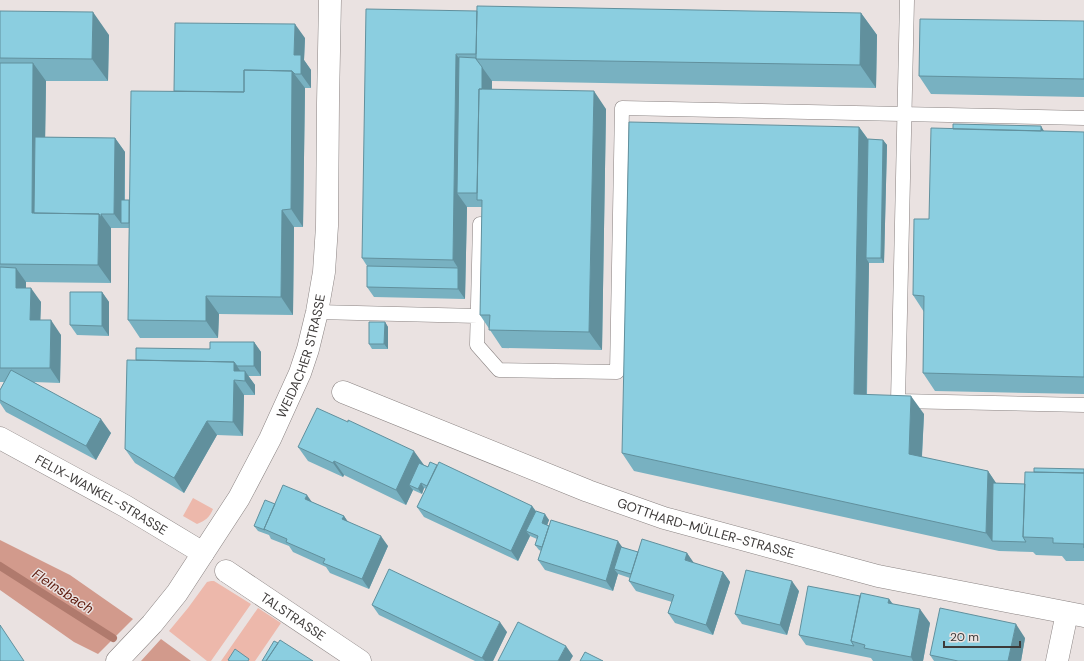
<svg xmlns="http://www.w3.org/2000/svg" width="1084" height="661" font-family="'DM Sans',sans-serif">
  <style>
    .green { fill: #edb8ab }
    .forest { fill: #d29a8c }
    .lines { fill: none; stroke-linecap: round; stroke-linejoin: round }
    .stream { stroke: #b07a6d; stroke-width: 8 }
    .service-casing { stroke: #8a8382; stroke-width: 15 }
    .minor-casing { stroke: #8a8382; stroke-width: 23 }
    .service { stroke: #fff; stroke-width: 14 }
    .minor { stroke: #fff; stroke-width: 22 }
    .wall { fill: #78b1c1 }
    .shaded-wall { fill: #61909d }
    .building { fill: #8bcee0; stroke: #61909d }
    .labels { text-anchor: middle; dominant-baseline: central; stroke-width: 3; stroke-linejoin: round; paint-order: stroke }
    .street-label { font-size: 13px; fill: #3d3a39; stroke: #eae2e1 }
    .water-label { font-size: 14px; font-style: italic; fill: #5c180a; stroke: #eae2e1 }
  </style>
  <rect width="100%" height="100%" fill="#eae2e1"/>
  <!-- green -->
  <path class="green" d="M193 498 213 509C210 517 205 521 197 524L183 516Z
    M211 581H214L251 604 211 661H207L169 631 188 608 207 582Z
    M258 608 281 623 255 661H221Z"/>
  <!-- forest -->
  <path class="forest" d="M0 540 70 575 133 619 98 654 74 642 0 590Z
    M161 639 191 661H141Z"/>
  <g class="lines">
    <!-- stream -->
    <path class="stream" d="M0 566 113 638"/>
    <defs>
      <path id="service" d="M907 0 898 401 1084 405
        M480 224 477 345 499 370 617 372 622 108 1084 118
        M317 312 478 316"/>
      <g id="minor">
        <path id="s1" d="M343 392 588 491 664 518 878 576 1084 616"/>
        <path id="s2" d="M0 438 125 506 203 553"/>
        <path id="s3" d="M226 571 360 661"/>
        <path id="s4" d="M117 661 152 624 177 593 239 498 270 439 300 373 308 349 317 312 324 272 327 226 328 103 330 0"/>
        <path d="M1057 661 1067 613"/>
      </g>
    </defs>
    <!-- service casing -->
    <use href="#service" class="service-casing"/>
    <!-- minor casing -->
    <use href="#minor" class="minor-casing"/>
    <!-- service -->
    <use href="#service" class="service"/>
    <!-- minor -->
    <use href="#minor" class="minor"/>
  </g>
  <!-- wall -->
  <path class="wall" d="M0 11 109 35 108 81H46L45 137 115 138 125 152V200H129L174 91 305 38 304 60 311 70V88H305L303 227H294L293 315 219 314 218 338H140L128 320 129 228H111V283L26 282V288L41 302 40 320 61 335 60 383 34 382 111 433 96 460 6 412 0 403V390L4 382H0Z
    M477 11 861 13 877 35 876 88 492 81V89L606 109 602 350 502 348 480 315 482 207H467L465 299 374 297 367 287V266L362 258Z
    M1084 21V97L931 94 919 76Z
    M859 127 868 139 883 140 887 145 884 263H869L867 395 924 414 922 457 988 471 996 483 1025 484 1034 472 1084 469V561H1066L1062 556 1036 555 1033 552 999 551 634 471 622 453Z
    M1044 131 1084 132V394L935 391 923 373 924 312 913 295 929 219Z
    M102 292 109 302V336L77 335 70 325Z
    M385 322 388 327V349H372L369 344Z
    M254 342 261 352V376H248L255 385V395H244L243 436 217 435 184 493 135 463 125 449 136 360Z
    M298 447 424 465 532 506 536 511 549 520 547 525 638 552 687 553 693 563 723 572 730 582 713 635 675 623 668 613 672 602 636 591 629 581 630 578 618 574 613 591 545 570 538 560 541 551 539 550 535 545 537 539 530 536 518 561 424 517 417 507 426 489 424 488 422 494 413 490 406 505 344 475 343 477 308 461Z
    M312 502 344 516 347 521 388 546 369 589 330 573 326 567 293 552 289 546 271 539 269 535 258 531 254 526 275 504Z
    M799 591 787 635 742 624 735 614Z
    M860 596 889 599 893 604 930 623 923 661H873L871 658 806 645 799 635Z
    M372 605 507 632 493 661H475L379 615Z
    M1025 638 1021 661H934L930 655Z"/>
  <!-- shaded-wall -->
  <path class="shaded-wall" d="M93 12 109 35 108 81 92 59Z
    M861 13 877 35 876 88 860 65Z
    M295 24 305 38 304 60 311 70V88L301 74 294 55Z
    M456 54 469 72 457 193 467 207 465 299 458 289V268L453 260Z
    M33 63 46 81 44 217 32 213Z
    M482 67 492 81 490 208 480 193Z
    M292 71 305 88 303 227 291 209Z
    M594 91 606 109 602 350 589 332Z
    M1041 126 1044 131 1040 143Z
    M859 127 872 145 866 258 869 263 866 412 854 394Z
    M115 138 125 152 124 223H121L114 214Z
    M883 140 887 145 884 263 881 258Z
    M282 210 294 227 293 315 281 297Z
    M99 214H101L111 228V283L98 265Z
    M16 268 26 282V302L16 288Z
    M31 288 41 302 40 334 30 320Z
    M102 292 109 302V336L102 326Z
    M206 296 219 314 218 338 206 321Z
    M51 320 61 335 60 383 50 368Z
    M385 322 388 327V349L384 344Z
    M254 342 261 352V376L254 366Z
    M234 362 244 376 234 371Z
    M245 371 255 385V395L245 381Z
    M234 380 244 395 243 436 233 422Z
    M911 396 924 414 921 472 909 454Z
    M101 419 111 433 96 460 86 446Z
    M207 421 217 435 184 493 174 478Z
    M414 451 424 465 409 485 413 490 406 505 396 490Z
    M334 461 344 475 343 477 333 463Z
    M988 471 1000 489 992 541 986 533Z
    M421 483 424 488 422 494 418 489Z
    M307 495 314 505 305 499Z
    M532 506 539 516 526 531 530 536 518 561 511 551Z
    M545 514 549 520 546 528 542 523Z
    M344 516 351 526 342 519Z
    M381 536 388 546 369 589 362 579Z
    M618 541 625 551 614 569 618 574 613 591 606 581Z
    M687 553 694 563 685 560Z
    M723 572 730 582 713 635 706 625Z
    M792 581 799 591 787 635 780 625Z
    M889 599 899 613 888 603Z
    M920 609 930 623 923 661H913L911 657Z
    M500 622 507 632 493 661H485L482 658Z
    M1016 624 1025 638 1021 661H1008Z
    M566 646 573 656 570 661H558Z"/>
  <!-- building -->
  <path class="building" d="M477 6 861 13 860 65 476 59Z
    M366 9 477 11 476 54H456L453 260 362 258Z
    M0 11 93 12 92 59 0 58Z
    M920 19 1084 21V79L919 76Z
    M175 23 295 24 294 55H301V74H295L292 71 244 70V92L174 91Z
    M459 57 476 58V59L482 67V89H479L477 193H457Z
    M0 63H33L32 213 99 214 98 265 0 264Z
    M244 70 292 71 291 209 282 210 281 297 206 296V321L128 320 131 91 244 92Z
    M479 89 594 91 589 332 489 330 490 315H480L482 200H477Z
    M629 122 859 127 854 394 911 396 909 454 988 471 986 533 622 453Z
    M953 124 1041 126V131L953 129Z
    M931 128 1084 132V377L923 373 924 296 913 295 914 219H929Z
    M35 137 115 138 114 214H101V218L99 214 34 213Z
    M868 139 883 140 881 258H866Z
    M121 200H129V223H121Z
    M367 266 458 268V289L367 287Z
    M0 267 16 268V288H31L30 320H51L50 368H0Z
    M70 292H102V326L70 325Z
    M369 322H385L384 344H369Z
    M210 342H254V366H237L234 362 136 360V348L210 349Z
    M127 360 234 362V371H245V381L234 380 233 422 207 421 174 478 125 449Z
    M11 370 101 419 86 446 0 400V390Z
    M317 408 348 422V420L414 451 396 490 334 461 333 463 298 447Z
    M430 462 437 465 427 486 421 483 418 489 409 485 419 463 428 467Z
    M439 462 532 506 511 551 417 507Z
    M1034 468 1084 469V473L1034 472Z
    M1025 472 1084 473V548V544L1053 543V538L1023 537Z
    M993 483 1025 484 1023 537 1026 542 992 541Z
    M283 485 307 495 305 499 344 516 342 519 381 536 362 579 323 563 325 559 286 542 287 539 264 529Z
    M265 500 275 504 264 529 265 530 254 526Z
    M536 511 545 514 542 523 549 526 542 547 535 545 538 536 526 531Z
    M551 520 618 541 606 581 538 560Z
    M642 539 687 553 685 560 723 572 706 625 668 613 674 595 629 581Z
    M621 547 638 552 631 574 614 569Z
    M389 569 500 622 482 658 372 605Z
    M746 570 792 581 780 625 735 614Z
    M808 586 860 596 851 641 854 646 799 635Z
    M861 593 889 599 888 603 920 609 911 657 864 648 865 645 851 641Z
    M940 608 1016 624 1008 661H958L930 655Z
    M518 622 566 646 558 661H498Z
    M0 625 24 661H0Z
    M280 640 313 661H266Z
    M274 641 278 643 266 661H262Z
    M235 649 249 659 248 661H230L228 660Z
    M585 652 603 661H580Z"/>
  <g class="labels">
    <!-- street labels -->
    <g class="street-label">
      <text stroke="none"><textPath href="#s4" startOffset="360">WEIDACHER STRASSE</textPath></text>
      <text stroke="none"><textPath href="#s2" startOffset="116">FELIX-WANKEL-STRASSE</textPath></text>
      <text stroke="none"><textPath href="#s1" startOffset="388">GOTTHARD-MÜLLER-STRASSE</textPath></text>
      <text stroke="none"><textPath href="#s3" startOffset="81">TALSTRASSE</textPath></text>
    </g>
    <!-- water labels -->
    <g class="water-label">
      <text transform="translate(63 591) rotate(33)">Fleinsbach</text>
    </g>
  </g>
  <!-- scale -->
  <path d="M944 641v6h76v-6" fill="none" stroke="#3d3a39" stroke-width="2"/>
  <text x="950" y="641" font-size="12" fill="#3d3a39" stroke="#eae2e1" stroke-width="3" paint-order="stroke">20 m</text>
</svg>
